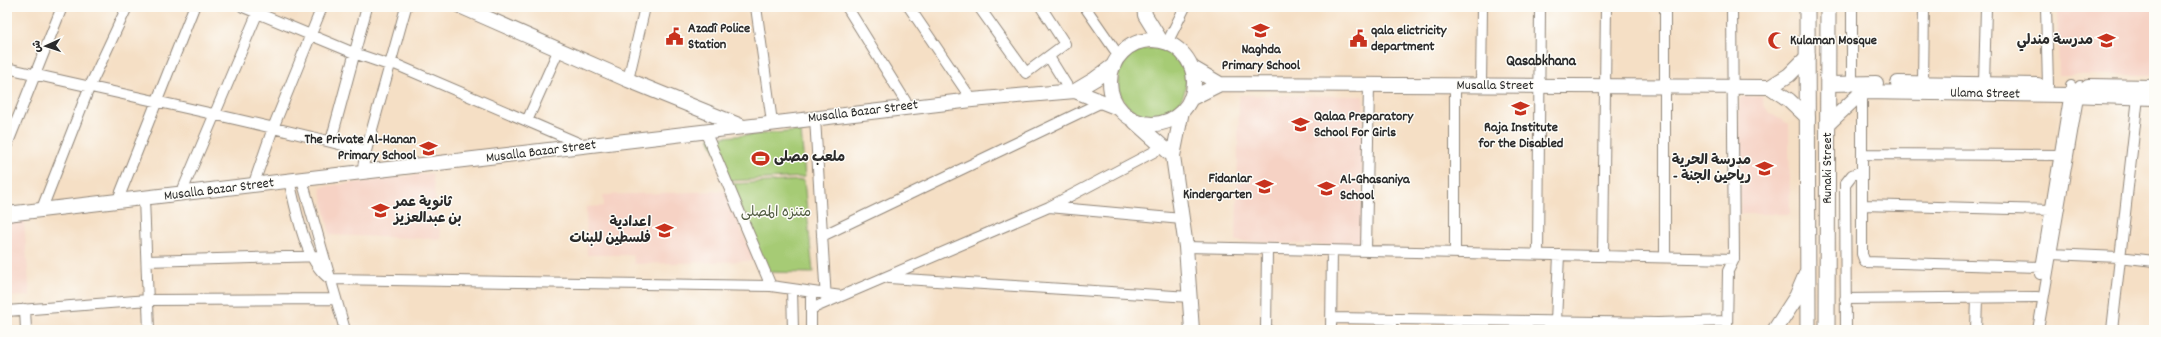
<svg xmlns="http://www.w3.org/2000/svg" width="2161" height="337" font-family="Dekko,'Playpen Sans Arabic',sans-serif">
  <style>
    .built { fill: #f6d2c4 }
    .green { fill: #a6cb75; stroke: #687b50 }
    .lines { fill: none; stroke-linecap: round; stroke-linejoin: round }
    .street-casing { stroke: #908578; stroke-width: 12 }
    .secondary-casing { stroke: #908578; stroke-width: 16 }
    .primary-casing { stroke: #908578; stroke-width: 17 }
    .street { stroke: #fff; stroke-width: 10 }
    .secondary { stroke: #fff; stroke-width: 14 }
    .primary { stroke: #fff; stroke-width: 15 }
    .labels { text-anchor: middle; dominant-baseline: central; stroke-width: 3; stroke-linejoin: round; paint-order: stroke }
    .poi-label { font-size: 14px; font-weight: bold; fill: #2b2b2b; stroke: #fdfcf7; text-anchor: start }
    .street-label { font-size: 14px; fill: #2b2b2b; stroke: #fdfcf7 }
    .park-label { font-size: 14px; fill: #505b41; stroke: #fdfcf7 }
    .neighbourhood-label { font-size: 15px; font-weight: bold; fill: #2b2b2b; stroke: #fdfcf7 }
  </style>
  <rect width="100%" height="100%" fill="#fdfcf7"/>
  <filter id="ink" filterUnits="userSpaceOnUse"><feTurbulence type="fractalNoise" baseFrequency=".025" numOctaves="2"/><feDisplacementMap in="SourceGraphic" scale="8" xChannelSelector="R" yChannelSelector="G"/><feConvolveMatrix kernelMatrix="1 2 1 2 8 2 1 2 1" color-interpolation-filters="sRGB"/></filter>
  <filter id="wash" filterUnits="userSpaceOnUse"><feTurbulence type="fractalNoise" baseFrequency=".012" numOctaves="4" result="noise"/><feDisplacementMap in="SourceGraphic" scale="16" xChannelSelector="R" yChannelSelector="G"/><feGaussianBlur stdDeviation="0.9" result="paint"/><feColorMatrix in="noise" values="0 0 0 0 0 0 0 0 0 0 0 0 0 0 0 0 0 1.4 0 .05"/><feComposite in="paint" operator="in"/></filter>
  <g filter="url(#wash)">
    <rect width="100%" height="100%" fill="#f5dfc5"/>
    <!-- built -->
    <path class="built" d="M2057 7H2154V75H2059Z
      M1239 95 1364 96 1361 247 1236 241Z
      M1762 96 1764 105 1769 113 1789 124 1790 214H1740L1739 101 1742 97Z
      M432 173 441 239 330 235 320 187Z
      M725 191 755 261 634 264 633 255H587L586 207 604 206 603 195Z
      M24 220 30 296 7 297V222Z"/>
    <!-- green -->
    <path class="green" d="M1118 82a34 34 0 1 1 68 0a34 34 0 1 1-68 0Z
      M801 131 805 177 729 181 709 138Z
      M804 180 813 273 765 272 731 184Z"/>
  </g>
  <g filter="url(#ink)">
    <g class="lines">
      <defs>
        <path id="street" d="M243 7 354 53 389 65
          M756 7 772 122
          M847 7 909 107
          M909 7 972 100
          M979 7 1026 73 1065 44 1041 7
          M1085 7 1119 56
          M1852 7V83
          M2046 7 2048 86
          M1167 43 1185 7
          M1049 57 1070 91
          M390 62 583 145
          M7 68C126 96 247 119 366 151
          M628 80 645 7
          M1923 83 1924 7
          M1984 84 1986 7
          M1481 85 1482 7
          M1862 89V254L1865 262 2041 267
          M815 118 826 300
          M527 121 559 49
          M705 131 771 286
          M331 141 367 7
          M7 145 62 7
          M1862 154 2060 155
          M362 173 366 151 406 7
          M302 180 345 330
          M289 181C297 210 304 261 330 279L771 286 841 296
          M253 186 273 128 322 7
          M181 194 260 7
          M144 198 149 330
          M117 202 194 7
          M1862 205 2051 210
          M1049 207 1182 219
          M41 211 89 88 127 7
          M822 236 1104 101
          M1186 247 1734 259
          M1366 251 1369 85
          M1455 253V85
          M2051 254 2119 257 2154 261
          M1538 255 1540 7
          M1603 256 1606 7
          M1665 257V7
          M147 261 323 256
          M2040 274 2071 86
          M889 278 1190 297
          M792 289 793 330
          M811 292V330
          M1845 299 2037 297
          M25 309 26 330
          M811 309 1049 207 1163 147
          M7 311 148 300 336 299
          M1332 318 1658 323 1727 321
          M1556 321 1559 255
          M1266 330 1267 249
          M1331 330 1332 250
          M1391 330V319
          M1456 330V320
          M1727 330 1728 271 1734 259 1732 7
          M1846 330 1845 184 1852 175 1862 171
          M1976 330 1977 298
          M2038 330 2080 86
          M2112 330 2138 97"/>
        <path id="secondary" d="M462 7 628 80 741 126
          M1144 7 1145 15 1161 41
          M1110 82a42 42 0 1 1 84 0a42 42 0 1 1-84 0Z
          M1191 67 1220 84
          M1898 83 2038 85
          M1830 84 1876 83
          M2088 86 2154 87
          M1770 87 1789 100 1808 118
          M1075 91 1095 79 1114 65
          M1190 99 1220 84 1770 87 1789 75 1808 56
          M1182 111 1173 156 1186 247 1192 330
          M1135 122 1173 156
          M1828 124 1862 92 2070 95 2154 98
          M7 214 972 100 1075 91 1118 108"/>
        <path id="primary" d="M1807 7 1808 330
          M1775 330 1797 296 1806 275
          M1827 330 1828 7"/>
      </defs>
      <!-- street casing -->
      <use href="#street" class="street-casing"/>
      <!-- secondary casing -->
      <use href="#secondary" class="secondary-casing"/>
      <!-- primary casing -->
      <use href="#primary" class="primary-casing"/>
      <!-- street -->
      <use href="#street" class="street"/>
      <!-- secondary -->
      <use href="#secondary" class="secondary"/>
      <!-- primary -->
      <use href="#primary" class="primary"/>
    </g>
  </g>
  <!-- icons -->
  <defs>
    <symbol id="school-bare" viewBox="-9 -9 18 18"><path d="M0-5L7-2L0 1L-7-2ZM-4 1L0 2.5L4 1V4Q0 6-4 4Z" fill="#c8321e" stroke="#fdfcf7" stroke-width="2.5" paint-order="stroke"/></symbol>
    <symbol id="civic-bare" viewBox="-9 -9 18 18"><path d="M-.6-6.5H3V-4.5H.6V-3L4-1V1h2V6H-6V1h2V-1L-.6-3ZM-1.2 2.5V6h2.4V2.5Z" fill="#c8321e" stroke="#fdfcf7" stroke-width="2.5" paint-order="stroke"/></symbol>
    <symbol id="mosque-bare" viewBox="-9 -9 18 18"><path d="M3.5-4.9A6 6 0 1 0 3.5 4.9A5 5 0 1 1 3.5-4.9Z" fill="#c8321e" stroke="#fdfcf7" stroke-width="2.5" paint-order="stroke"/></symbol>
    <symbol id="stadium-bare" viewBox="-9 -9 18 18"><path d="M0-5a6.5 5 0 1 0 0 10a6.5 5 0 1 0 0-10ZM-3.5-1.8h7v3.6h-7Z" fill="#c8321e" stroke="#fdfcf7" stroke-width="2.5" paint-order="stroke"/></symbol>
  </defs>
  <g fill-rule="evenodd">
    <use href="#school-bare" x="1248" y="18" width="25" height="25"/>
    <use href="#civic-bare" x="662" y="24" width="25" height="25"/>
    <use href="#civic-bare" x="1346" y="26" width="25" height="25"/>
    <use href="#mosque-bare" x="1764" y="28" width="25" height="25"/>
    <use href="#school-bare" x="2094" y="28" width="25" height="25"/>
    <use href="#school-bare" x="1508" y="96" width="25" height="25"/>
    <use href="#school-bare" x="1288" y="112" width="25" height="25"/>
    <use href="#school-bare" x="416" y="136" width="25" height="25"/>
    <use href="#stadium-bare" x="748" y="146" width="25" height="25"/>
    <use href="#school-bare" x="1752" y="156" width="25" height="25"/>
    <use href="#school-bare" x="1252" y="174" width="25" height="25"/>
    <use href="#school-bare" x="1314" y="176" width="25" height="25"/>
    <use href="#school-bare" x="368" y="198" width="25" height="25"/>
    <use href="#school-bare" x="652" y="218" width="25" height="25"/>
  </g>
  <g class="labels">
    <!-- poi labels -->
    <g class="poi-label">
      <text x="688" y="29">Azadî Police<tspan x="688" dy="16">Station</tspan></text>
      <text x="1371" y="31">qala elictricity<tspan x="1371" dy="16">department</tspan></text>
      <text x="1790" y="41">Kulaman Mosque</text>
      <text x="2093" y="41" text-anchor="end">مدرسة مندلي</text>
      <text x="1261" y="50" text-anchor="middle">Naghda<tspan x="1261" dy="16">Primary School</tspan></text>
      <text x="1314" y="117">Qalaa Preparatory<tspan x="1314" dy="16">School For Girls</tspan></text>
      <text x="1521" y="128" text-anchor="middle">Raja Institute<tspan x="1521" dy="16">for the Disabled</tspan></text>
      <text x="416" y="140" text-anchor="end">The Private Al-Hanan<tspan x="416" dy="16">Primary School</tspan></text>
      <text x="774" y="158">ملعب مصلى</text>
      <text x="1751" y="161" text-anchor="end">مدرسة الحرية<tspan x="1751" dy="16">- رياحين الجنة</tspan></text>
      <text x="1252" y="179" text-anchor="end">Fidanlar<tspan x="1252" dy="16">Kindergarten</tspan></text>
      <text x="1340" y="180">Al-Ghasaniya<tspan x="1340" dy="16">School</tspan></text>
      <text x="394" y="203">ثانوية عمر<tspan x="394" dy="16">بن عبدالعزيز</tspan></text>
      <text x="651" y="223" text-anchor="end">اعدادية<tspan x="651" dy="16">فلسطين للبنات</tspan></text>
    </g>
    <!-- street labels -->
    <g class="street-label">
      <text x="1495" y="86">Musalla Street</text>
      <text transform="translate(1985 94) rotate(1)">Ulama Street</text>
      <text transform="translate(863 112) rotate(-7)">Musalla Bazar Street</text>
      <text transform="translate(541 152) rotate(-7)">Musalla Bazar Street</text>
      <text transform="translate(1828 168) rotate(-90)">Runaki Street</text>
      <text transform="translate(219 190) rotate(-7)">Musalla Bazar Street</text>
    </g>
    <!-- park labels -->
    <g class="park-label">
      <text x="776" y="213">متنزه المصلى</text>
    </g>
    <!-- neighbourhood labels -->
    <g class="neighbourhood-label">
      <text x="1541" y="62">Qasabkhana</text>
    </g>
  </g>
  <!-- margin -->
  <rect width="2161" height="337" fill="none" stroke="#fdfcf7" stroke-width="24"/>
  <!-- north arrow -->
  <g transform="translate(46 46) rotate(267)" stroke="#fdfcf7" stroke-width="3" paint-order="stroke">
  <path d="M0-3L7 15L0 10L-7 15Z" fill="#2b2b2b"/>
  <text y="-6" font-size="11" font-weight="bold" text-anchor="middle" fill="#2b2b2b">ش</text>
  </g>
</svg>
